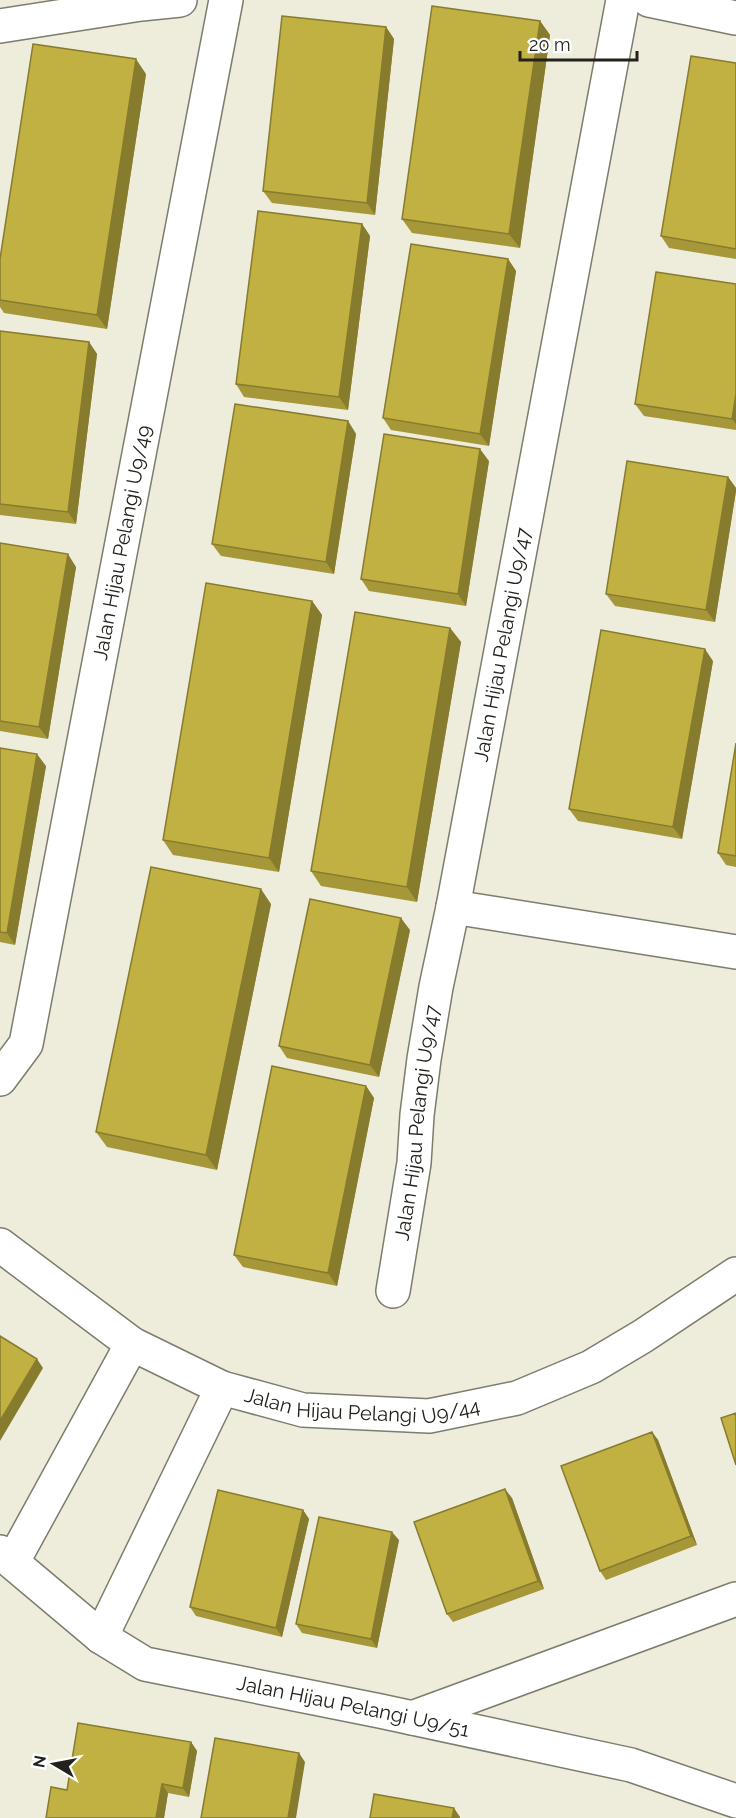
<svg xmlns="http://www.w3.org/2000/svg" width="736" height="1818" font-family="Raleway,sans-serif">
  <style>
    .lines { fill: none; stroke-linecap: round; stroke-linejoin: round }
    .street-casing { stroke: #7e7c6d; stroke-width: 36 }
    .secondary-casing { stroke: #7e7c6d; stroke-width: 36 }
    .street { stroke: #fff; stroke-width: 33 }
    .secondary { stroke: #fff; stroke-width: 33 }
    .wall { fill: #a69739 }
    .shaded-wall { fill: #877b2e }
    .building { fill: #c1b042; stroke: #877b2e; stroke-width: 1.5 }
    .labels { text-anchor: middle; dominant-baseline: central; stroke-width: 4.5; stroke-linejoin: round; paint-order: stroke }
    .street-label { font-size: 20px; fill: #22211b; stroke: #fff }
  </style>
  <rect width="100%" height="100%" fill="#eeecdb"/>
  <g class="lines">
    <defs>
      <g id="street">
        <path d="M649 0 736 18"/>
        <path d="M0 26 141 4 180 0"/>
        <path d="M453 907 736 952"/>
        <path id="s1" d="M0 1079 26 1044 226 0"/>
        <path id="s2" d="M393 1291 414 1163 417 1115 424 1059 436 987 453 907 623 0"/>
        <path id="s3" d="M0 1552 101 1637 145 1664 380 1711 631 1765 736 1801"/>
        <path d="M13 1561 132 1344"/>
        <path d="M101 1637 222 1388"/>
        <path d="M412 1718 736 1599"/>
      </g>
      <g id="secondary">
        <path id="s4" d="M0 1245 132 1344 222 1388 303 1410 429 1416 517 1398 591 1367 643 1336 736 1274"/>
      </g>
    </defs>
    <!-- street casing -->
    <use href="#street" class="street-casing"/>
    <!-- secondary casing -->
    <use href="#secondary" class="secondary-casing"/>
    <!-- street -->
    <use href="#street" class="street"/>
    <!-- secondary -->
    <use href="#secondary" class="secondary"/>
  </g>
  <!-- wall -->
  <path class="wall" d="M540 21 550 35 520 248 412 233 402 219Z
    M386 27 394 39 375 215 272 203 263 191Z
    M736 63V259L669 248 661 236Z
    M146 74 107 329 4 313 0 307V259Z
    M362 224 370 236 348 410 244 397 236 384Z
    M508 259 516 271 489 446 391 430 383 418Z
    M736 284V430L644 416 635 404Z
    M0 331 89 342 97 354 76 524 0 515Z
    M348 421 356 434 334 574 221 556 212 544Z
    M489 461 466 606 369 591 361 579Z
    M728 477 736 488V491L715 622 615 606 606 594Z
    M0 543 76 567 48 739 0 731Z
    M312 601 322 615 279 872 173 855 163 840Z
    M450 628 461 642 417 902 321 886 311 871Z
    M713 661 682 839 578 821 569 809Z
    M736 743V867L726 865 718 853Z
    M0 748 46 766 15 945 0 942Z
    M271 904 217 1170 107 1147 96 1132Z
    M410 930 379 1077 287 1058 279 1046Z
    M366 1086 374 1098 337 1286 243 1267 234 1255Z
    M652 1432 658 1440 697 1545 606 1580 600 1571Z
    M512 1498 544 1589 453 1622 447 1614Z
    M303 1510 309 1519 282 1637 196 1616 190 1607Z
    M399 1540 377 1648 302 1633 296 1624Z
    M191 1742 197 1751 189 1797 168 1793 164 1818H46L67 1790Z"/>
  <!-- shaded-wall -->
  <path class="shaded-wall" d="M540 21 550 35 520 248 509 234Z
    M386 27 394 39 375 215 367 203Z
    M136 59 146 74 107 329 97 315Z
    M362 224 370 236 348 410 339 397Z
    M508 259 516 271 489 446 480 434Z
    M89 342 97 354 76 524 68 512Z
    M736 394V424L732 419Z
    M348 421 356 434 334 574 326 562Z
    M480 449 489 461 466 606 458 594Z
    M728 477 736 488V491L715 622 706 610Z
    M68 554 76 567 48 739 39 727Z
    M312 601 322 615 279 872 269 858Z
    M450 628 461 642 417 902 407 887Z
    M705 649 713 661 682 839 673 827Z
    M37 754 46 766 15 945 7 933Z
    M261 889 271 904 217 1170 206 1155Z
    M401 918 410 930 379 1077 370 1065Z
    M366 1086 374 1098 337 1286 328 1273Z
    M37 1359 43 1368 0 1441V1421Z
    M652 1432 658 1440 697 1545 691 1536Z
    M505 1489 512 1498 544 1589 538 1581Z
    M303 1510 309 1519 282 1637 276 1628Z
    M392 1532 399 1540 377 1648 371 1639Z
    M191 1742 197 1751 189 1797 183 1788Z
    M299 1753 305 1762 296 1818H288Z
    M162 1784 168 1793 164 1818H156Z
    M454 1808 460 1817V1818H452Z"/>
  <!-- building -->
  <path class="building" d="M432 6 540 21 509 234 402 219Z
    M282 16 386 27 367 203 263 191Z
    M33 44 136 59 97 315 0 300V259Z
    M691 56 736 63V249L661 236Z
    M258 211 362 224 339 397 236 384Z
    M411 244 508 259 480 434 383 418Z
    M656 272 736 284V394L732 419 635 404Z
    M0 331 89 342 68 512 0 504Z
    M235 404 348 421 326 562 212 544Z
    M384 434 480 449 458 594 361 579Z
    M627 461 728 477 706 610 606 594Z
    M0 543 68 554 39 727 0 721Z
    M206 583 312 601 269 858 163 840Z
    M355 612 450 628 407 887 311 871Z
    M601 630 705 649 673 827 569 809Z
    M736 743V856L718 853Z
    M0 748 37 754 7 933 0 932Z
    M151 867 261 889 206 1155 96 1132Z
    M310 899 401 918 370 1065 279 1046Z
    M272 1066 366 1086 328 1273 234 1255Z
    M0 1336 37 1359 0 1421Z
    M736 1413V1465L721 1418Z
    M652 1432 691 1536 600 1571 561 1466Z
    M505 1489 538 1581 447 1614 414 1522Z
    M218 1490 303 1510 276 1628 190 1607Z
    M319 1517 392 1532 371 1639 296 1624Z
    M78 1723 191 1742 183 1788 162 1784 156 1818H46L51 1787 67 1790Z
    M215 1738 299 1753 288 1818H201Z
    M374 1794 454 1808 452 1818H370Z"/>
  <g class="labels">
    <!-- street labels -->
    <g class="street-label">
      <text stroke="none"><textPath href="#s1" startOffset="554">Jalan Hijau Pelangi U9/49</textPath></text>
      <text stroke="none"><textPath href="#s2" startOffset="656">Jalan Hijau Pelangi U9/47</textPath></text>
      <text stroke="none"><textPath href="#s2" startOffset="170">Jalan Hijau Pelangi U9/47</textPath></text>
      <text stroke="none"><textPath href="#s4" startOffset="408">Jalan Hijau Pelangi U9/44</textPath></text>
      <text stroke="none"><textPath href="#s3" startOffset="396">Jalan Hijau Pelangi U9/51</textPath></text>
    </g>
  </g>
  <!-- north arrow -->
  <g transform="translate(54 1764) rotate(280)" stroke="#ffffff" stroke-width="4.5" paint-order="stroke">
  <path d="M0-4.5L10 22L0 15L-10 22Z" fill="#22211b"/>
  <text y="-9" font-size="16" font-weight="bold" text-anchor="middle" fill="#22211b">N</text>
  </g>
  <!-- scale -->
  <path d="M520 51v9h117v-9" fill="none" stroke="#22211b" stroke-width="3"/>
  <text x="529" y="51" font-size="18" fill="#22211b" stroke="#ffffff" stroke-width="4.5" paint-order="stroke">20 m</text>
</svg>
